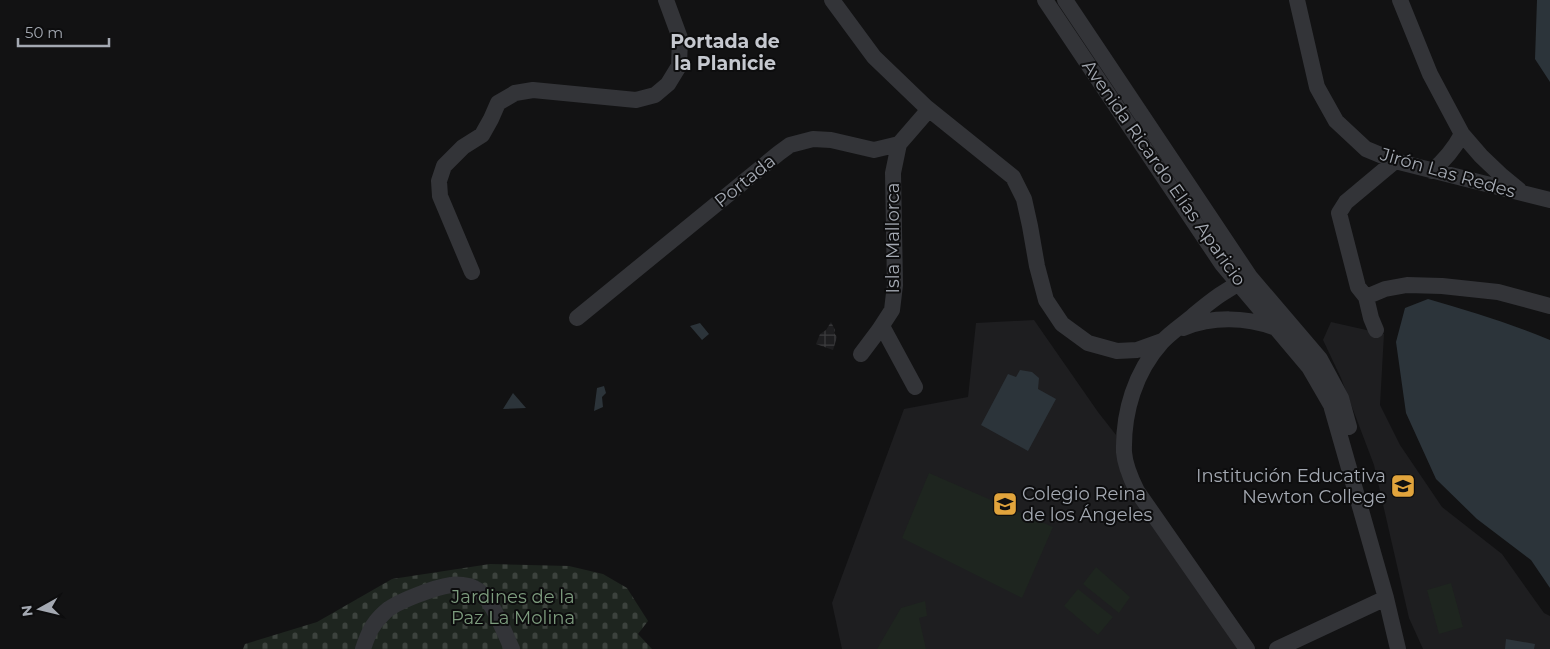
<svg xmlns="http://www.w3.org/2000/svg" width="1550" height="649" font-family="Montserrat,sans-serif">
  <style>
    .built { fill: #1e1e20 }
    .industrial { fill: url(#industrial-grid) }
    .green { fill: #1e251f }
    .cemetery { fill: url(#cemetery-stones) }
    .water { fill: #2c343a }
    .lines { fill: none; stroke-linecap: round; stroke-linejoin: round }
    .minor { stroke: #333438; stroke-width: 16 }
    .labels { text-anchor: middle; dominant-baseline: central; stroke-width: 4; stroke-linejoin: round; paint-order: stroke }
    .street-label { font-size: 18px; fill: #a4a9b2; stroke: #0d0d0e }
    .poi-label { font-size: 18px; fill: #a4a9b2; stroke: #0d0d0e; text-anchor: end }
    .park-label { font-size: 18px; fill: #7d9c7e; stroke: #0d0d0e }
    .neighbourhood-label { font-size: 19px; font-weight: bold; fill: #c5c8cf; stroke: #0d0d0e }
  </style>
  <defs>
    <pattern id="industrial-grid" width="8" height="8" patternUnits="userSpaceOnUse" patternTransform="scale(1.25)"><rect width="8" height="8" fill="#1e1e20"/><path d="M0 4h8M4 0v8" fill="none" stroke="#3c3c3e"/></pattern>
    <pattern id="cemetery-stones" width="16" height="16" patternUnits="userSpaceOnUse" patternTransform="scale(1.25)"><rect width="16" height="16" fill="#1e251f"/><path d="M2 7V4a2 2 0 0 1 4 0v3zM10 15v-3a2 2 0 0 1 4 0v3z" fill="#3c423d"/></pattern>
  </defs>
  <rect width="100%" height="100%" fill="#121213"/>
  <!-- built -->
  <path class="built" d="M1034 320 1098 412 1116 435 1121 474 1239 649H842L832 603 904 409 968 397 976 323Z
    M1331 322 1384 334 1380 405 1400 445 1442 507 1502 554 1544 613 1550 616V649H1423L1409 618 1374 465 1341 378 1323 340Z"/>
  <!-- industrial -->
  <path class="industrial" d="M831 322 835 330 834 333 837 337 833 350 816 344 820 334 826 330Z"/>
  <!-- green -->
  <path class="green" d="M929 473 1053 527 1022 598 902 538Z
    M1096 567 1130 597 1119 613 1083 584Z
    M1451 583 1463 627 1439 634 1427 590Z
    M1078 589 1113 617 1098 635 1064 606Z
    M925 601 927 616 919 618 926 649H877L901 608Z"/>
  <!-- cemetery -->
  <path class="cemetery" d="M490 564 569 566 603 574 627 588 648 621 638 634 652 649H243L245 644 317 622 392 579Z"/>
  <!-- water -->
  <path class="water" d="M1537 0H1550V82L1535 59Z
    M1428 299C1469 311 1510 323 1550 340V588L1531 560 1477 519 1436 479 1406 413 1396 342 1405 308Z
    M700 323 709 334 702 340 690 326Z
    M1020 370 1032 372 1039 378 1038 389 1056 399 1028 451 981 425 1008 374 1016 377Z
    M604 386 606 393 602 397 603 407 594 411 597 388Z
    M513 393 526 408 503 409Z
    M1506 639 1535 644 1534 649H1505Z"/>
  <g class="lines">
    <!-- minor -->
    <path class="minor" d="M832 0 874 57 926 107 1013 177 1024 199 1030 226 1037 266 1046 300 1062 324 1088 343 1117 351 1137 350 1162 341
      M1045 0 1222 264 1309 367 1331 405 1386 598 1398 649
      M1065 0 1250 277 1320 359 1341 398 1349 427
      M1297 0 1317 87 1336 121 1366 149 1395 161 1550 200
      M1400 0 1430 74 1462 134 1481 156 1502 176 1519 190
      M1432 171C1445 160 1454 149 1462 134
      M472 272 440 196 439 181 444 166 463 147 482 135 491 119 498 103 515 93 533 90 636 100 655 95 668 84 679 66 680 38 666 0
      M1366 297 1385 289 1407 285 1442 286 1498 292 1550 306
      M577 318 779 153 790 145 813 139 831 140 874 150 899 144 925 114 926 107
      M882 326 915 387
      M1183 328C1213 316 1246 317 1276 328
      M1376 330 1371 318 1366 297 1358 287 1339 213 1346 202 1395 161
      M861 354 879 330 892 310 895 285 893 173 899 144
      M363 649C368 634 372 624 384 613 394 602 436 587 451 585 456 584 469 585 474 588 491 595 504 632 512 649
      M1247 649 1137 491C1131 479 1125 466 1124 452 1123 412 1135 372 1162 342 1171 332 1184 324 1194 315 1212 300 1226 289 1248 279
      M1277 649 1386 598"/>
  </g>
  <!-- icons -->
  <defs>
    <symbol id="school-square" viewBox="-11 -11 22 22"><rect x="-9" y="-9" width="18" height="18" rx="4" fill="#e1a43c" stroke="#0d0d0e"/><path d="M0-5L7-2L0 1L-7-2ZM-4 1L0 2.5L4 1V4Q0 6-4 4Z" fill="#111"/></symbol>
  </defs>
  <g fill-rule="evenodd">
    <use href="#school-square" x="1389" y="472" width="28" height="28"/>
    <use href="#school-square" x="991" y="490" width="28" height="28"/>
  </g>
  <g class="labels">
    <!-- street labels -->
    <g class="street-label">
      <text transform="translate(1164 173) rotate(55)">Avenida Ricardo Elías Aparicio</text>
      <text transform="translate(1448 173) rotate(16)">Jirón Las Redes</text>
      <text transform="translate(745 181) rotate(-39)">Portada</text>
      <text transform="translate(893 238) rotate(-90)">Isla Mallorca</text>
    </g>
    <!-- poi labels -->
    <g class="poi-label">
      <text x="1386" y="476">Institución Educativa<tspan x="1386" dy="21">Newton College</tspan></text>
      <text x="1022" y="494" text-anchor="start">Colegio Reina<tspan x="1022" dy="21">de los Ángeles</tspan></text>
    </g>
    <!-- park labels -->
    <g class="park-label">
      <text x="513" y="597">Jardines de la<tspan x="513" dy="21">Paz La Molina</tspan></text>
    </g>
    <!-- neighbourhood labels -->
    <g class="neighbourhood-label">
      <text x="725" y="41">Portada de<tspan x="725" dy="22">la Planicie</tspan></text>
    </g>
  </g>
  <!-- north arrow -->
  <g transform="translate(40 609) rotate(262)" stroke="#0d0d0e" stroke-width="4" paint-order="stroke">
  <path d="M0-4L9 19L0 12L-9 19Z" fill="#a4a9b2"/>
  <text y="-8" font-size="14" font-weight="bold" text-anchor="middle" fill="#a4a9b2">N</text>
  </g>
  <!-- scale -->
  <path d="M18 38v8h91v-8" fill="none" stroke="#a4a9b2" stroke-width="2.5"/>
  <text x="25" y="38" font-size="15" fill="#a4a9b2" stroke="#0d0d0e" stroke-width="4" paint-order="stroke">50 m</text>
</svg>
